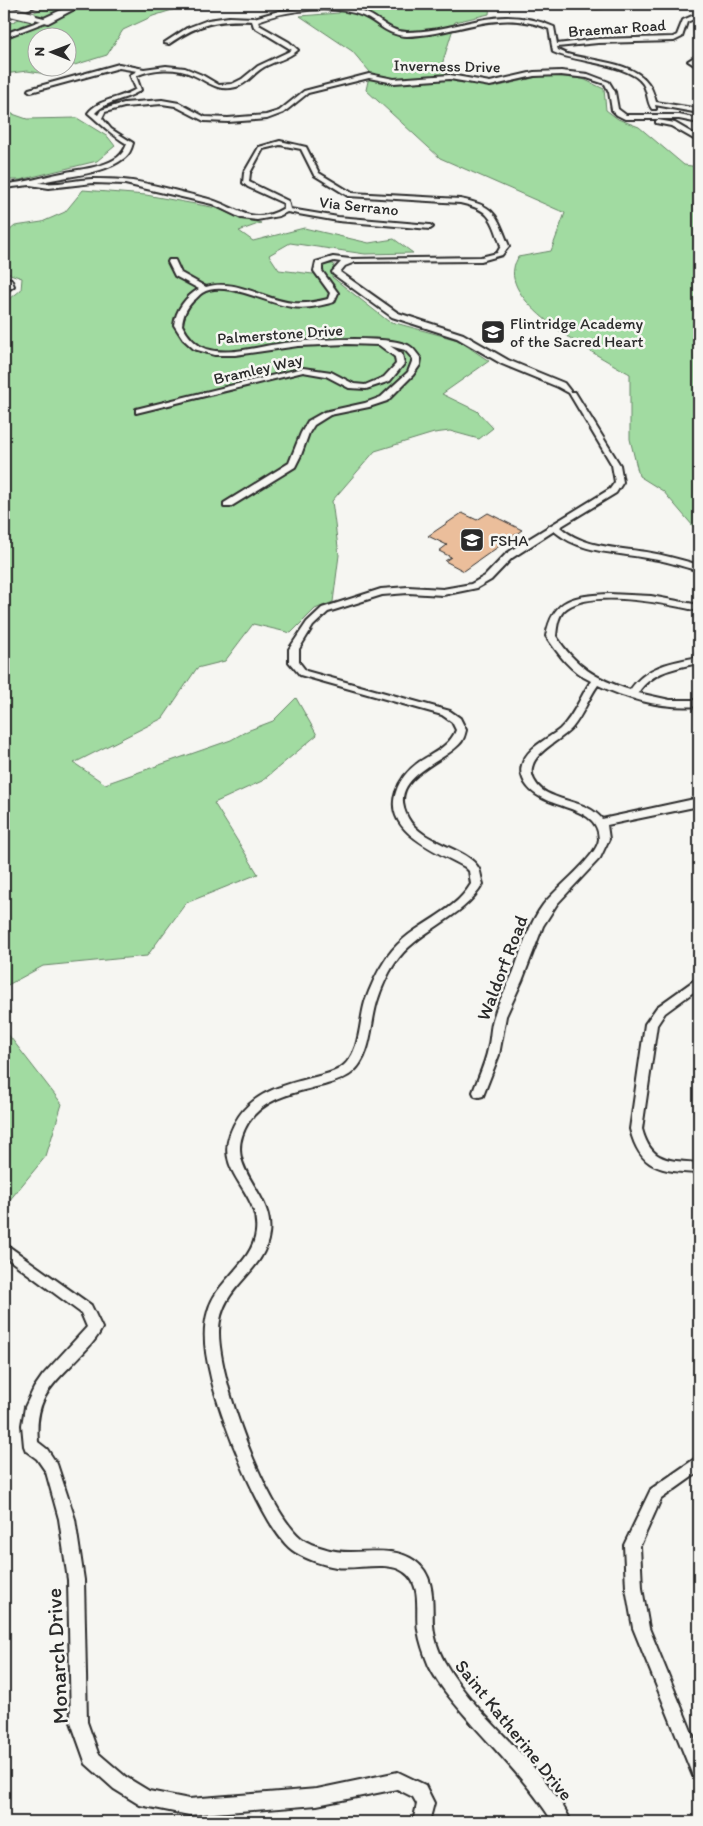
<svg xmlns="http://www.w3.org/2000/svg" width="703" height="1826" font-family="Itim,sans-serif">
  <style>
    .green { fill: #a1dba1; stroke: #668366 }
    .building { fill: #ebbe9b; stroke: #2b2b2b }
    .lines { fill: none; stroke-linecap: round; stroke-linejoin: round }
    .minor-casing { stroke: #2b2b2b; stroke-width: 4 }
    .tertiary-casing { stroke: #2b2b2b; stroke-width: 4 }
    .secondary-casing { stroke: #2b2b2b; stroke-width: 4 }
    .motorway-casing { stroke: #2b2b2b; stroke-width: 4 }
    .minor { fill: #f6f6f2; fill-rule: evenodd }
    .tertiary { fill: #f6f6f2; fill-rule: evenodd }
    .secondary { fill: #f6f6f2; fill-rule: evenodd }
    .motorway { fill: #f6f6f2; fill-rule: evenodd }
    .secondary-bridge-casing { stroke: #2b2b2b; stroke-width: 11; stroke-linecap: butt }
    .secondary-bridge { stroke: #f6f6f2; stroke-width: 9 }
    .labels { text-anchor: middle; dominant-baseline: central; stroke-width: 5; stroke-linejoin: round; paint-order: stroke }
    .far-street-label { font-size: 16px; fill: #2b2b2b; stroke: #f6f6f2 }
    .far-poi-label { font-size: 16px; fill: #2b2b2b; stroke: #f6f6f2; text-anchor: start }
    .street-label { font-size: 19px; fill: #2b2b2b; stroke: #f6f6f2 }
    .near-street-label { font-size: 22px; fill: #2b2b2b; stroke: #f6f6f2 }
  </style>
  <rect width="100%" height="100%" fill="#f6f6f2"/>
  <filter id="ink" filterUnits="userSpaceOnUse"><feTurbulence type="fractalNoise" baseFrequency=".02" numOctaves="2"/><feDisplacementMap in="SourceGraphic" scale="10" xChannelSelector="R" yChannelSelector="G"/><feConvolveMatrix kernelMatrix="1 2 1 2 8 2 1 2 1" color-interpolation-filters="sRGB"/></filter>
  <g filter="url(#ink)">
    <!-- green -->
    <path class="green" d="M52 4H191L153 16 123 30 107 55 68 67V38H38V68H66L46 74 27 71 4 74V26Z
      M344 4H490L489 14 455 22 441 68 456 82 495 87 546 75 583 79 604 89 606 110 618 119 639 127 684 165 699 167V533L663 491 639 476 630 439V374C602 358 505 307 514 268 514 264 517 261 518 257L551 251 565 213 440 158 366 90 370 72 352 51 300 16 339 13Z
      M4 111 27 119 77 118 108 137 115 146 97 161 20 180H4Z
      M83 190 146 195 217 208 237 217 261 223 239 231 253 241 304 228 369 243 394 239 413 253 365 254 290 243 269 255 279 270 313 274 325 264H334L332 277 388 321 458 340 489 361 442 394 477 411 493 428 479 439 450 431 434 433 375 451 332 501 339 555 333 602 315 609 291 633 253 624 225 661 197 668 163 718 74 763 105 784 231 740 247 731 273 721 296 698 317 735 262 781 214 803 258 874 186 903 147 956 43 966 4 987V299L11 298 21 290 22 278 4 272V235L15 226 42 222 65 212Z
      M4 1029 62 1104 46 1156 4 1207Z"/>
    <!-- building -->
    <path class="building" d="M462 513 477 520 488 513 522 530 464 571 445 561 451 557 439 551 447 545 428 536Z"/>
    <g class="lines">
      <defs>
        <path id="minor" d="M579 4H626L597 8Z
          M324 7C338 8 353 8 366 13 381 19 389 32 407 32 463 32 495 2 554 27L557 44 598 39 673 37 677 35 683 20 699 13V17L687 22 682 37 674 41 598 43 557 47 558 50 567 54C590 61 634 62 648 83 652 88 654 95 656 102L699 109V113L655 105 656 109H652C647 103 648 92 643 84 629 63 577 63 553 52L549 29C497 7 459 35 407 36 388 36 379 23 363 16 334 4 286 10 258 21L259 25 289 42 298 50C288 59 275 61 264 67 253 73 248 84 236 87 217 92 209 82 193 75 176 67 153 68 136 76L141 90C127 100 107 100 95 113L98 115 101 110 124 103 162 100 179 103 205 117 228 118 266 115 279 111 304 91 369 74 394 79 450 75 490 82 534 72 561 71 588 74 609 82 615 92 618 109 626 115H679L699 119V123L679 119H625L617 115 612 110 609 92 605 84 587 78 561 75 534 76 490 86 450 79 394 83 369 78 308 93 283 113 267 119 228 122 204 121 175 106 162 104 124 107 105 112 102 118 111 129 133 143C131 150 129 155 123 159 103 175 63 176 39 183 57 185 74 180 92 179 102 179 113 179 123 180 147 182 180 192 205 198 235 205 251 228 284 208L283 203 248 187 243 183 244 173 259 147 280 141 306 147 319 173 352 193 460 199C496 206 496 214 509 246L502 255 481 261 355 262 345 266 340 272 398 313 463 334 508 360 564 383 571 392H575L620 465 623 482 616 493 560 527C584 548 615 547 646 552 664 555 682 560 699 565V571C681 566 664 560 646 558 614 552 580 553 554 531L512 558 491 580 477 588 443 595 408 593 382 595 328 612 313 626 299 649V662L306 671 450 711 460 718 466 730C465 734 464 738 462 741 446 763 385 776 408 818 422 844 469 848 479 869 481 873 481 879 483 884 462 920 418 929 395 963 387 975 381 989 377 1002 370 1025 372 1055 353 1072 345 1079 334 1082 324 1085 297 1092 264 1097 248 1123 220 1169 275 1190 269 1234 264 1275 220 1284 219 1331 218 1378 265 1508 301 1538 307 1543 316 1546 323 1548 353 1559 388 1542 415 1561 436 1576 432 1603 433 1625 434 1637 438 1650 444 1661 470 1708 516 1743 548 1785 557 1797 566 1809 571 1822H553C531 1787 502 1757 474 1726 458 1707 440 1688 429 1666 424 1654 420 1642 418 1630 415 1610 423 1585 404 1572 388 1560 355 1570 336 1567 323 1565 306 1559 295 1552 264 1534 217 1410 210 1373 205 1353 202 1331 208 1311 216 1280 253 1263 256 1232 261 1186 203 1171 239 1116 256 1091 287 1084 315 1077 325 1074 335 1073 343 1066 361 1051 359 1022 365 1002 370 988 376 974 384 962 405 925 451 918 471 884L469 871 465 867C439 852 382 832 396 792 400 779 408 770 419 762 433 753 450 746 456 730L452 722 442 715 300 675 289 662V649L307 622 322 608 381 589 408 587 443 589 471 584 485 576 506 554 522 543 610 489 615 482 612 465 569 393 558 387 502 364 457 338 392 317 333 274 332 272 341 262 334 261 322 265V271L338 293 334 302C319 306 307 309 292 307 268 304 224 279 202 293 199 295 196 299 193 301 186 308 183 316 182 325 187 335 195 345 206 349 229 356 255 347 278 344 302 340 393 334 411 347 415 350 418 355 421 359L420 365 413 375 387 401 369 407 330 415 314 425 309 433 301 455 295 467 230 507H224V503L289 463 301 433 308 421 324 412 365 403 381 397 408 372 413 359 405 350 390 346 402 354 404 364 390 381 366 389 349 388 326 376 303 372 136 413V409L303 368 331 372 354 384 365 385 384 377 396 364 395 357 379 345 347 344 298 346 235 355H215L194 349 183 339 174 325C176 310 186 296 199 289L175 276 168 262 169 260H175L181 273 206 287C236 278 264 300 293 303 306 304 316 302 328 299L330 293 314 271 316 262 333 257 350 259 481 257 497 253 501 246C492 219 490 209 460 203L348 196 314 175 301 149 280 145 263 149 250 173 249 182 288 201 290 209 338 217 430 225 433 227 430 229 338 221 287 212 279 216 257 220 241 218 212 204 125 184 93 183 49 188 30 185 4 188V184C24 183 42 177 62 173 80 169 103 168 118 157 123 153 125 149 127 144 112 135 101 124 88 113 100 98 121 99 136 89L130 75 137 71 119 68 31 92 28 90 29 89 119 64 144 69 166 66 185 68 202 75 219 85 232 84 242 79 258 66 292 50 254 27 252 21C217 19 198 24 169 44L164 43 187 28 208 20 229 17 254 18 279 11Z
          M699 54V58L695 61 699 64V68L688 61Z
          M658 120 675 123 699 137V142L671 126 656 123V121Z
          M4 277 11 279 14 286 4 293V288L6 286 4 282Z
          M609 594 651 596 699 605V611C668 604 594 589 567 608 558 614 557 626 556 636 575 666 596 679 630 690 646 666 672 662 699 657V663C676 668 652 671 638 693L670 700H699V706C665 709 629 700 598 685 588 699 583 715 572 728 560 742 522 756 534 780 538 788 545 793 554 796 571 803 590 804 602 819L699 798V806L607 825 609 839 600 858 557 904 543 926 522 981 506 1016 499 1055 483 1096 479 1097 475 1096 473 1092C478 1078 485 1064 488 1049 491 1038 490 1027 494 1016 499 1000 508 986 514 971 522 948 529 924 543 905 555 889 598 856 599 839 599 802 542 812 525 783 522 777 520 772 522 765 527 747 547 740 560 729 574 716 580 697 591 681 570 671 559 655 546 636 553 597 575 596 609 594Z
          M699 977V988L665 1013 657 1025 642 1129C651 1163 669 1160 699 1163V1173C661 1171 640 1170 630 1129L645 1024 657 1007Z
          M4 1243 91 1305 102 1328C98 1337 90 1346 83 1353 54 1384 34 1395 38 1442L47 1449 57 1464 75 1519 84 1580 87 1722 98 1753 126 1777 149 1791 189 1799 317 1789 398 1772 425 1785 434 1803 429 1822H413L417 1804 413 1797 397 1789 317 1805 189 1815 140 1805 114 1789 86 1764 71 1722 68 1580 59 1519 46 1472 37 1459 26 1451 24 1446 22 1425 25 1407 34 1388 43 1375 87 1327 81 1313 4 1256Z
          M699 1456V1472L661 1499 640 1546 642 1588 649 1628 699 1750V1778L693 1776 633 1628 626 1588 624 1545 651 1489Z"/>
        <path id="tertiary" d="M43 20 48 21 4 38V34Z"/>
        <path id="secondary" d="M74 4H84L48 23 28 17 32 15 44 18Z"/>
        <path id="motorway" d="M27 4H40L4 20V13Z"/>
      </defs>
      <!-- minor casing -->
      <use href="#minor" class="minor-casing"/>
      <!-- tertiary casing -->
      <use href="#tertiary" class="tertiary-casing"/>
      <!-- secondary casing -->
      <use href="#secondary" class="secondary-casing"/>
      <!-- motorway casing -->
      <use href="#motorway" class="motorway-casing"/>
      <!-- minor -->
      <use href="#minor" class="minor"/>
      <!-- tertiary -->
      <use href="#tertiary" class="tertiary"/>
      <!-- secondary -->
      <use href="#secondary" class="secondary"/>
      <!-- motorway -->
      <use href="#motorway" class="motorway"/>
      <defs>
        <path id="secondary-bridge" d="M4 10 32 17"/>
      </defs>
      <!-- secondary-bridge casing -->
      <use href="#secondary-bridge" class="secondary-bridge-casing"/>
      <!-- secondary-bridge -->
      <use href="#secondary-bridge" class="secondary-bridge"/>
    </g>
  </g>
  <!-- icons -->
  <defs>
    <symbol id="school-square" viewBox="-11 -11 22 22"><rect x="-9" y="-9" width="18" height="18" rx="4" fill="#2b2b2b" stroke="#f6f6f2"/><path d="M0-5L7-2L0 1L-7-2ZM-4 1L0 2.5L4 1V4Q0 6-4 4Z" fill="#fff"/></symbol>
  </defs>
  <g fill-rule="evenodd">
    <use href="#school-square" x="479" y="318" width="28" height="28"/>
    <use href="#school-square" x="458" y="526" width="28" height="28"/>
  </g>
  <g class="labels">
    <!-- far-street labels -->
    <g class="far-street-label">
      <text transform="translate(617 28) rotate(-4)">Braemar Road</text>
      <text transform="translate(447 66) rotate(1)">Inverness Drive</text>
      <text transform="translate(359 206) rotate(6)">Via Serrano</text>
      <text transform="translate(280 334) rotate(-4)">Palmerstone Drive</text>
      <text transform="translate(258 369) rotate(-13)">Bramley Way</text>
    </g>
    <!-- far-poi labels -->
    <g class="far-poi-label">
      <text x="510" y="323">Flintridge Academy<tspan x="510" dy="18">of the Sacred Heart</tspan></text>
      <text x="490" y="540">FSHA</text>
    </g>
    <!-- street labels -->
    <g class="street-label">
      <text transform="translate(502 968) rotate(-69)">Waldorf Road</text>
      <text transform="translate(514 1730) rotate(51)">Saint Katherine Drive</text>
    </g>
    <!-- near-street labels -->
    <g class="near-street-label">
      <text transform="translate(57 1656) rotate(-93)">Monarch Drive</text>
    </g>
  </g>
  <!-- margin -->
  <rect width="703" height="1826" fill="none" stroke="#f6f6f2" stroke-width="20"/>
  <rect x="10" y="10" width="683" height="1806" fill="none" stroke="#2b2b2b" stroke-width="2" filter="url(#ink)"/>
  <!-- north arrow -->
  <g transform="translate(52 52) rotate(271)"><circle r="24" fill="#f6f6f2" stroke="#a5a5a2"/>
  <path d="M0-4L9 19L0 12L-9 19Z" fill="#2b2b2b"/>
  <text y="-8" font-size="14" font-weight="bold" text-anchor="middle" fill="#2b2b2b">N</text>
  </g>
</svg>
